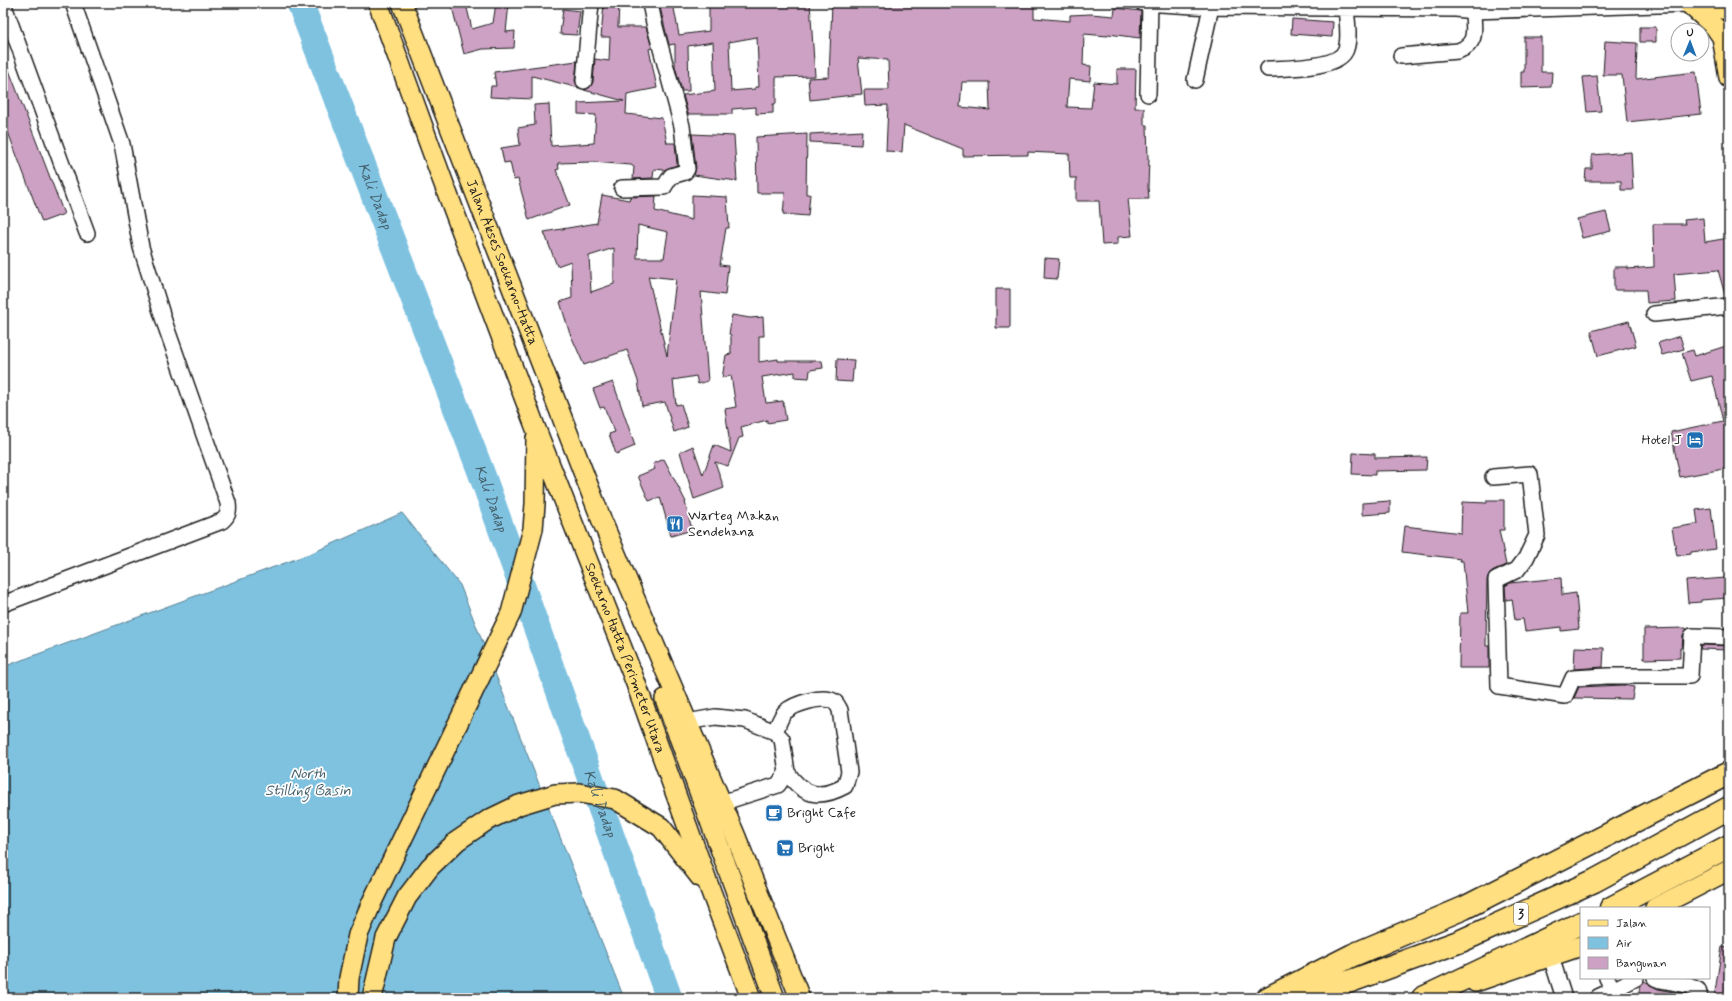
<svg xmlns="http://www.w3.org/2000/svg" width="1732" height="1001" font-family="Mynerve,sans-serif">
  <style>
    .water { fill: #7fc2e0; stroke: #578092 }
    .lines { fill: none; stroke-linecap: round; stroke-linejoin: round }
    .river { stroke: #7fc2e0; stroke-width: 27 }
    .building { fill: #cda1c4; stroke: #1c1c1c; fill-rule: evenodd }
    .minor-casing { stroke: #1c1c1c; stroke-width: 18 }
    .major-casing { stroke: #1c1c1c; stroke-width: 22 }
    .highway-casing { stroke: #1c1c1c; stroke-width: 25 }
    .minor { stroke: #fff; stroke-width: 15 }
    .major { stroke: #ffdf80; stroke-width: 19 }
    .highway { stroke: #ffdf80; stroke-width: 22 }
    .labels { text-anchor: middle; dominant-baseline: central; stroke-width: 3.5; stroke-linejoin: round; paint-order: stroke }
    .shield { fill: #fff; stroke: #606060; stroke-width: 1 }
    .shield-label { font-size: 13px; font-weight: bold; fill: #1c1c1c }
    .street-label { font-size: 14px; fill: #1c1c1c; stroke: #fff }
    .poi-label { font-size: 14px; fill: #1c1c1c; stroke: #fff; text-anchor: start }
    .water-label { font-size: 15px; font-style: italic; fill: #445e6a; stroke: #fff }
  </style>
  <rect width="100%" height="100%" fill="#fff"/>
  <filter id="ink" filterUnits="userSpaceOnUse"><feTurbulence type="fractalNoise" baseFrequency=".025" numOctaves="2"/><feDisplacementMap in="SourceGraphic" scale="8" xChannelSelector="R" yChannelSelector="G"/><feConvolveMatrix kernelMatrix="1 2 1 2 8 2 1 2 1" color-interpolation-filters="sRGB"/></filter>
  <g filter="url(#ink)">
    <!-- water -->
    <path class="water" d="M402 513 460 585 624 998H3V667L312 553Z"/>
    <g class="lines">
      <!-- river -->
      <path class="river" id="s1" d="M300 3 481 472 669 998"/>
    </g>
    <!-- building -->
    <path class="building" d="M496 3H509L506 32 515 31 514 48 483 49 464 54 452 7 466 4 472 29 493 23Z
      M604 3H619L618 27H646L652 48 649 49 657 88 627 94 626 114 662 118 667 143H675L677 165 664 170 654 169 653 178 633 179 634 167 631 165 592 162 558 163 559 169 556 170 570 205 529 220 518 179 514 180 510 162 504 163 501 148 520 145 518 128 535 125 534 105 549 104 551 146 594 143 596 115 578 114V103L624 101 584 90 591 86 593 82 595 59 609 61 610 37H601Z
      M659 3H673L679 35 709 31V3H810L815 76 776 77V104H773V113L756 114V107L732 109V114H688L683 95 715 91 713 42 688 46 689 91H682L675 66V44L669 45ZM757 37 759 87H755V89L731 91 729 42Z
      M832 3H896L921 5V3H937V5H970V3L1034 4V18L1070 21V15L1091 14 1114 16 1115 8 1141 11 1140 38 1108 34V36L1084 34 1083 65 1091 66 1090 81 1069 79 1067 107 1091 108 1094 82 1117 84V69H1136L1135 108H1144V125H1147L1148 159H1149L1148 187 1149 199H1128L1132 236 1118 237V244L1102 245 1099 201H1076V178H1070L1069 154 1028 152V155L963 156V149L904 125 902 152 886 151 888 105 865 106 864 90H889L888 60 858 58 862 94 810 100 808 78 829 77ZM962 82H989L990 110 960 107Z
      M563 9 580 11 577 35 560 34Z
      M1292 19 1333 22 1332 37 1291 34Z
      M1640 27H1656V42H1640Z
      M1524 37H1541V72H1552L1551 87 1521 88V72H1524Z
      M1605 41 1637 43 1636 79 1696 72 1701 114 1627 122 1622 75H1603Z
      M4 57 64 214 42 222 3 119Z
      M577 61 575 81 579 88 532 76V99L490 97 491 86H496L494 72Z
      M1597 76 1601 111 1587 112 1583 77Z
      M862 131 861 145 810 142V134Z
      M692 134 734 136 737 181 694 175 696 168Z
      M807 134 806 194H810L808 216 783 214 785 193H757L756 137Z
      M1631 152 1633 190H1621V181H1585L1586 169H1592V155Z
      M602 195 629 200 630 197 656 196 655 211 692 220V195L727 197 729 228H726L720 265 728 266 725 295 701 292 708 381 698 384 696 376 673 380 676 405 681 404 688 427 674 432 665 402 642 406 638 381 627 350 584 365 569 331 560 302 572 298 571 261 557 266 544 232 597 223ZM638 225 668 232 664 258H637ZM614 248V284L591 292 589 256ZM648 276 676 279 667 356Z
      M1606 212 1611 231 1582 238 1577 219Z
      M1703 218 1705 242 1729 238V295H1725L1718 270 1674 274 1676 301 1647 303 1646 290H1614V267H1628V269L1654 267 1653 224H1685L1684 220Z
      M1045 258 1059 259 1057 279 1044 278Z
      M996 289H1010V328H996Z
      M732 315 750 318 763 317 764 336H759V362L778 359V361H822L823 368 810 370 809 378 795 377V372L762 377 766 403 783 401 786 420 767 423V420L741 427 743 437 739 438 728 466 715 462 724 488 694 499 680 452 693 446 703 475 714 445 731 452 725 409 736 407 731 375 722 378 726 355 731 354V335L729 334Z
      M1629 321 1636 346 1598 356 1591 331Z
      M1680 336 1684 349 1662 355 1658 343Z
      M1726 346 1729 355V468L1680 477 1671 432 1723 421 1712 376 1691 381 1682 353 1693 350 1695 356Z
      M837 359 854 360 852 382 836 381Z
      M613 382 635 446 616 454 609 434 615 432 604 407 600 408 593 389Z
      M1353 453 1375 454V458L1427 457 1426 470 1375 471V475L1352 474Z
      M664 459 686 502H685L692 530 671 536 660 497 649 501 638 476 655 469 653 464Z
      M1487 500H1504V530H1499L1506 565 1492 572 1488 576 1487 580 1486 646H1489V668H1459L1460 613H1468L1463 561H1460L1461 559 1402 552 1405 526 1461 533 1462 502 1487 503Z
      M1390 501V513L1362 515V503Z
      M1711 508 1716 549 1691 552V554L1677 556 1672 528 1698 524 1696 510Z
      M1561 578 1562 595 1576 593 1579 629 1561 631V627L1525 631 1523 619 1515 620 1512 599 1506 600 1505 586 1510 583Z
      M1726 578 1728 598 1701 600V602L1688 603 1686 581Z
      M1685 628 1687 629 1683 635 1682 648H1680V658L1644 659V629Z
      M1701 645 1729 646V650L1700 649Z
      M1575 647 1604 648 1603 667 1574 669Z
      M1623 685 1634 687 1632 699 1574 698 1579 687Z
      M1722 947 1729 948V998H1714Z
      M1644 982 1658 989 1684 994 1691 998H1638L1640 986Z"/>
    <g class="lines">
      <defs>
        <path id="minor" d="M3 3 87 233
          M1143 3 1211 7 1456 9 1473 11 1689 4
          M1401 56 1458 51C1479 43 1473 29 1473 11
          M1268 69C1286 68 1340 69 1346 49 1350 37 1347 21 1346 8
          M1195 80 1211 7
          M584 81 591 3
          M1148 94 1150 3
          M622 188 664 187 671 176 685 172 687 169 682 126 654 23 650 3
          M1654 314 1729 306
          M1493 477 1530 474 1537 535 1526 558 1517 570 1496 580 1499 686 1565 696 1573 678 1607 676H1690L1692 636 1729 637
          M3 604 222 521C229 515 229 511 228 503L165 324 141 247 122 144 73 3
          M687 722 715 717 745 720 775 732 782 739 787 772 778 785 721 803
          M775 732C778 726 780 717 785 712 794 704 824 694 835 702 837 704 839 708 840 710L849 772 845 786C819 800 803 796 787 772
          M1551 957 1564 998
          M1607 978 1613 990 1636 978
          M1655 978 1660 980 1687 985 1698 990 1700 998
          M1598 997 1613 990"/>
        <g id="major">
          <path id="s2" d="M378 3 442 179 536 429 635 681 710 889 751 998"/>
          <path id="s3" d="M402 3 602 521 736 837 800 998"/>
          <path d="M1689 4 1715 27 1722 37 1729 78"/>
          <path d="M1689 4 1729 10"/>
          <path d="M665 699 775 998"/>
          <path d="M1655 908 1729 870"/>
          <path d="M1475 982 1581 946"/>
          <path d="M348 998 349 978 358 935 372 902 511 613 533 529 535 504 536 438"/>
          <path d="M372 998 386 938 407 897 430 867 457 841 488 820 519 805 555 794 579 793 615 799 661 827 700 877"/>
        </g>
        <path id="highway" d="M1611 908 1729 846
          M1268 998 1353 955 1464 908 1729 773
          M1304 998 1461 941 1594 881 1729 808
          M1423 998 1581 923"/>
      </defs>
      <!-- minor casing -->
      <use href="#minor" class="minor-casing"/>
      <!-- major casing -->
      <use href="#major" class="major-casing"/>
      <!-- highway casing -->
      <use href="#highway" class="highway-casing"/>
      <!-- minor -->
      <use href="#minor" class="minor"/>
      <!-- major -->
      <use href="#major" class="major"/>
      <!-- highway -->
      <use href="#highway" class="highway"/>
    </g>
  </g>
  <!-- icons -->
  <defs>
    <symbol id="hotel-square" viewBox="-11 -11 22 22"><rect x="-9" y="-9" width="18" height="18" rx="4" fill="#1f6fb2" stroke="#fff"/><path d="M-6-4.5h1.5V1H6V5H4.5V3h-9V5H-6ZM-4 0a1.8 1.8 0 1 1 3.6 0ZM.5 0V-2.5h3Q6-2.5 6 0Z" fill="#fff"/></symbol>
    <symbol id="restaurant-square" viewBox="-11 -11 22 22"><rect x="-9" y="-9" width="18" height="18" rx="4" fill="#1f6fb2" stroke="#fff"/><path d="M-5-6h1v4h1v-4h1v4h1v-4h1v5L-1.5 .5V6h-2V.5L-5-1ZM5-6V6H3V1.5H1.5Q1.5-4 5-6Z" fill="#fff"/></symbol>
    <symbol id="cafe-square" viewBox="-11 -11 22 22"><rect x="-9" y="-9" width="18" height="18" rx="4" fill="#1f6fb2" stroke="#fff"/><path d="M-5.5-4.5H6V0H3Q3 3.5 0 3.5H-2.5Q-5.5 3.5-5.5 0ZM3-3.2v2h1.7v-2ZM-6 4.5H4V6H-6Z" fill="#fff"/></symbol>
    <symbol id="supermarket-square" viewBox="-11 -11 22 22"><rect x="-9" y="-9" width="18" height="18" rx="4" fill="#1f6fb2" stroke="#fff"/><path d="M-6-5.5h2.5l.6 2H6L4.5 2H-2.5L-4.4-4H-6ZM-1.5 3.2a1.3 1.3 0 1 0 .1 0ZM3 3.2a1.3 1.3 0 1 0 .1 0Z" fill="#fff"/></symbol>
  </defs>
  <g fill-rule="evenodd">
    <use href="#hotel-square" x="1685" y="430" width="20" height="20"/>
    <use href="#restaurant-square" x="665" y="514" width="20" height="20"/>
    <use href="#cafe-square" x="764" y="803" width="20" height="20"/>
    <use href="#supermarket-square" x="775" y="838" width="20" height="20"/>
  </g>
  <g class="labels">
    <!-- shield labels -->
    <rect class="shield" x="1514" y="903" width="14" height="22" rx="3"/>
    <g class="shield-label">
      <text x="1521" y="914">3</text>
    </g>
    <!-- street labels -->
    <g class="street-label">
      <text stroke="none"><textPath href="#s3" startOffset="278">Jalan Akses Soekarno-Hatta</textPath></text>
      <text stroke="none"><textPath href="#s2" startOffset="700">Soekarno Hatta Perimeter Utara</textPath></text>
    </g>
    <!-- poi labels -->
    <g class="poi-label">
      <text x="1682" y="440" text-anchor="end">Hotel J</text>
      <text x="688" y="516">Warteg Makan<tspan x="688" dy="16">Sendehana</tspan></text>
      <text x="787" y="813">Bright Cafe</text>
      <text x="798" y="848">Bright</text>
    </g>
    <!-- water labels -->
    <g class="water-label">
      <text stroke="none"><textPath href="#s1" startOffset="207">Kali Dadap</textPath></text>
      <text stroke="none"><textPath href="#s1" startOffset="531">Kali Dadap</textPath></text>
      <text x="308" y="774">North<tspan x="308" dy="17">Stilling Basin</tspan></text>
      <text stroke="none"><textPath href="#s1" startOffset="855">Kali Dadap</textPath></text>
    </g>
  </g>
  <!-- margin -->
  <rect width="1732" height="1001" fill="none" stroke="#fff" stroke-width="16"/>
  <rect x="8" y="8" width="1716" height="985" fill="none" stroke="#1c1c1c" stroke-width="1.5" filter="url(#ink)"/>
  <!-- legend -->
  <rect x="1580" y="907" width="130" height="72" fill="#ffffff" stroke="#a4a4a4"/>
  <rect x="1588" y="920" width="20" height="6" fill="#ffdf80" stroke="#a4a4a4"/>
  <text x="1616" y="927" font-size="12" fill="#1c1c1c">Jalan</text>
  <rect x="1588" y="937" width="20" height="12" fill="#7fc2e0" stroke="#a4a4a4"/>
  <text x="1616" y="947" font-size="12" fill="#1c1c1c">Air</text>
  <rect x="1588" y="957" width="20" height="12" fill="#cda1c4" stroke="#a4a4a4"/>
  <text x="1616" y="967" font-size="12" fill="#1c1c1c">Bangunan</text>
  <!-- north arrow -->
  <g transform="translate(1690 42) rotate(1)"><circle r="19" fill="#ffffff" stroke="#a4a4a4"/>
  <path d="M0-3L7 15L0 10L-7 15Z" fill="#1f6fb2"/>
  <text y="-6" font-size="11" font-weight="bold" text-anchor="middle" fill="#1c1c1c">U</text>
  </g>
</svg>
